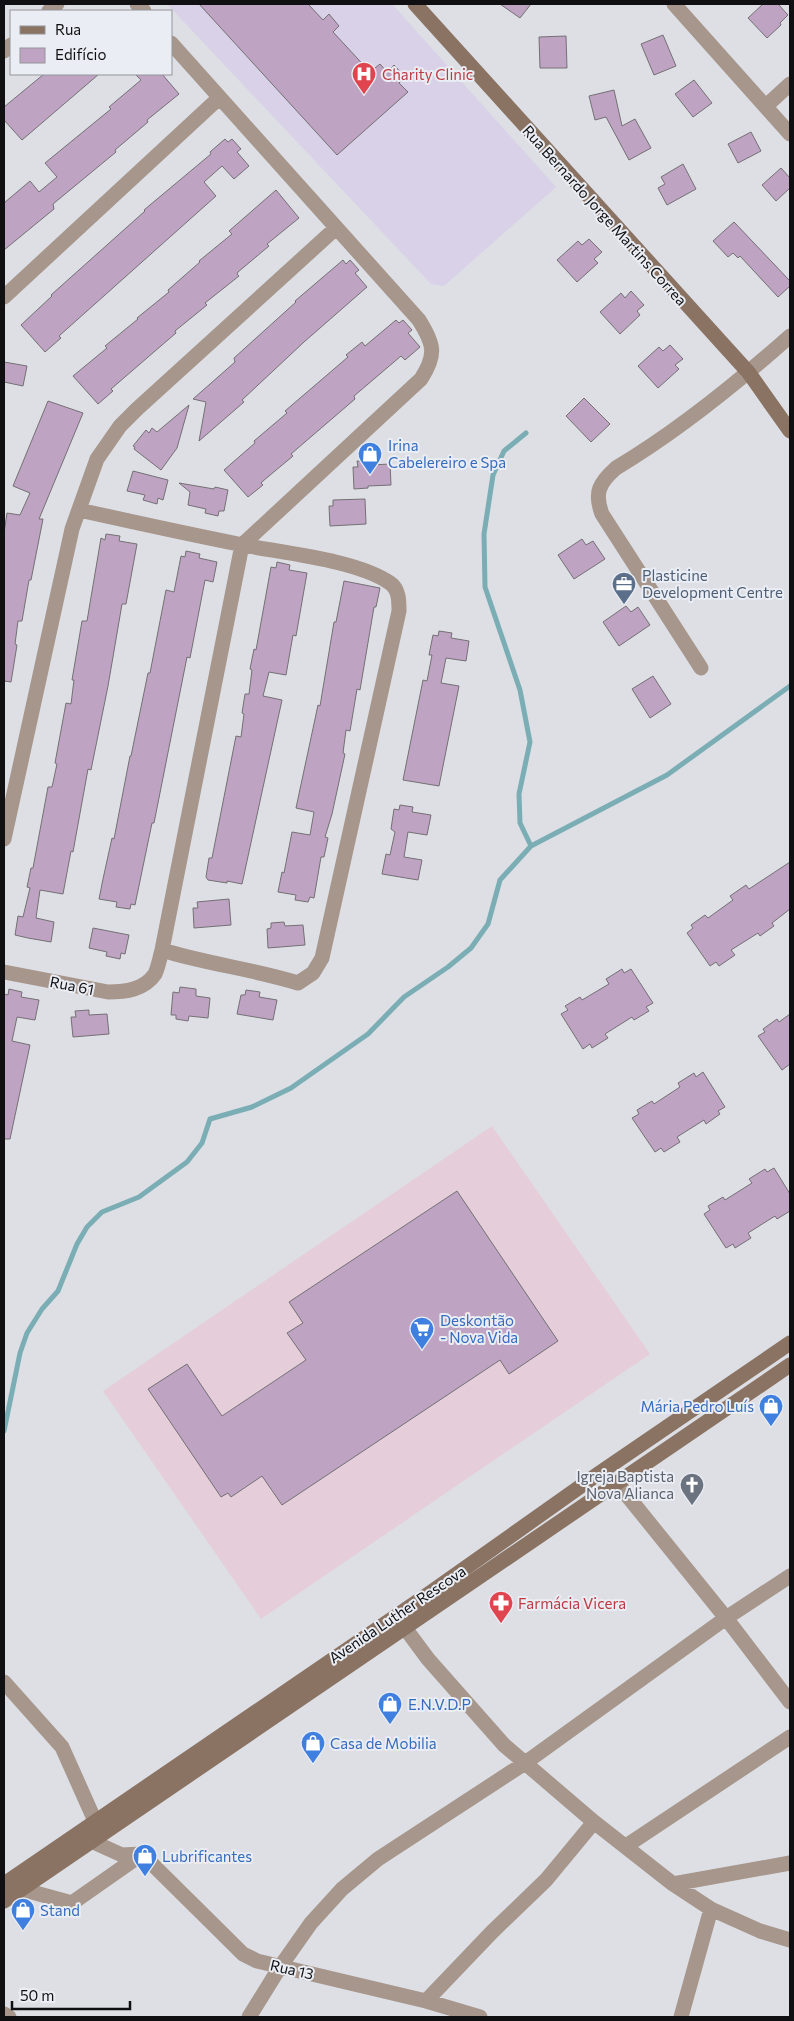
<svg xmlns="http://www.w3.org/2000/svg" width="794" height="2021" font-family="Commissioner,sans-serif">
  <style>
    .commercial { fill: #e5ceda }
    .medical { fill: #d9d1e7 }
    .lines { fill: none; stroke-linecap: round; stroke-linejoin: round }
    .stream { stroke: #7badb5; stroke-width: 5 }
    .building { fill: #bfa3c3; stroke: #747074 }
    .street { stroke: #a6968b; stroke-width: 15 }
    .secondary { stroke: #8a7363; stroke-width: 15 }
    .labels { text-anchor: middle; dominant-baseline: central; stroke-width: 4; stroke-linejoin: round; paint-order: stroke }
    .health-label { font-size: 15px; fill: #be3a42; stroke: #eaedf3; text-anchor: start }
    .street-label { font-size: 15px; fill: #101012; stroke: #eaedf3 }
    .shop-label { font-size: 15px; fill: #366cbe; stroke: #eaedf3; text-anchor: start }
    .service-label { font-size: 15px; fill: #4e5e75; stroke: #eaedf3; text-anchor: start }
    .worship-label { font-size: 15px; fill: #5b616d; stroke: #eaedf3; text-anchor: end }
  </style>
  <rect width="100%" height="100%" fill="#dddfe5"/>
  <!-- commercial -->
  <path class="commercial" d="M492 1126 650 1354 261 1619 103 1391Z"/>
  <!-- medical -->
  <path class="medical" d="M167 4H392L556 187 444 286 431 284Z"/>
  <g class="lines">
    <!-- stream -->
    <path class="stream" d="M526 433 504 451 493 475 484 534 485 587 520 690 530 742 519 794 520 823 531 846
      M4 1431 20 1353 27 1333 42 1309 58 1291 77 1244 87 1227 102 1212 139 1197 187 1162 202 1143 210 1119 252 1107 291 1088 368 1034 404 997 448 967 471 948 488 924 500 880 531 846 667 775 790 686"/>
  </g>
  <!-- building -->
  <path class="building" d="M199 4H308L323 20 329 14 339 26 333 32 370 72 380 64 387 72 394 65 405 77 399 83 408 92 337 155Z
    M500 4H531L520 18Z
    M763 4H778L788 15 780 23 781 25 767 38 748 18Z
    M663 35 676 66 654 75 641 44Z
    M566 36 567 68H540L539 37Z
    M44 74H99L22 140 4 120V107Z
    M135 74H162L179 94 147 120 148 122 115 150 116 152 53 204 54 209 4 250V203L30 181 39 192 57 177 45 163 111 109 109 107 141 80Z
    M694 80 712 103 693 117 675 94Z
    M614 90 622 126 635 119 651 148 629 160 606 117 595 120 589 96Z
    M751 132 761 151 738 163 728 144Z
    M225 139 228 142 232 139 241 149 237 152 249 166 234 179 222 166 204 182 216 196 59 336 61 338 45 352 21 325 52 296 51 295 145 211 144 210 211 154 210 152Z
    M683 164 696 189 667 205 658 188 665 184 661 177Z
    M781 168 790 178V188L776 201 762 185Z
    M276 190 299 218 267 244 269 246 238 272 237 274 239 276 205 303 207 305 175 331 176 333 111 389 113 391 98 404 73 376 107 348 105 346 138 319 137 318 169 292 168 290 200 262 199 261 232 234 229 231Z
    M734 222 790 281V286L778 297 740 256 738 258 733 253 728 257 713 241Z
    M589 239 602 252 594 259 598 263 577 282 557 260 578 241 582 245Z
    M343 260 346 264 350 260 359 270 355 273 367 287 304 342 242 400 244 402 199 441 206 402 193 399 235 362 234 358 296 302 295 301Z
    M631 291 644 305 637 311 640 315 620 334 600 312 621 293 625 298Z
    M396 320 399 323 403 320 412 330 408 333 420 347 405 360 401 356 354 396 355 399 291 454 293 456 263 481 261 483 263 485 248 497 224 470 255 443 254 441 287 413 285 411 348 357 346 355 362 342 365 346Z
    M670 345 683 359 675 365 679 369 658 388 638 366 659 347 663 351Z
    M4 362 27 366 23 386 4 382Z
    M584 398 610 424 591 442 566 416Z
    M48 401 83 413 39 519H43L31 580H29L22 621H18L15 644 17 645 11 682 4 681V533L7 513 20 515 30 493 13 486Z
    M189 405 177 448 161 470 134 449 135 447 133 446 146 430 149 433 152 428 157 432Z
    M357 461H371V465L390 464 391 485 368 486V488L354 489 353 467H358Z
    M133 471 168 480 163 500 158 498 157 504 143 500 145 495 127 491Z
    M179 483 214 489 215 487 228 490 224 511H219L218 516 205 513 206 509 188 505 190 492Z
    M365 499 366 524 330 526 329 506H333V500Z
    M106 534 120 536 119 541 137 544 126 604H122L108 686 91 770 88 769 73 852 71 851 63 894 40 890 36 918 54 922 51 942 28 938 15 935 18 916 23 917 30 888 27 887 31 868H33L48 787H52L57 764 55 763 66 703 71 704 74 680H72L82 621H87L101 538 105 540Z
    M582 539 586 545 593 541 605 559 574 579 558 555Z
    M186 551 200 554 199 558 217 562 213 582 205 580 190 658 187 657 154 823H152L135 905 131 904 130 909 116 907 117 902 99 899 103 879 112 838 114 839 130 756H131L148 673H150L166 590 174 592 181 556 185 557Z
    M277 562 290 565 289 570 307 573 296 636 293 635 286 675 269 672 263 696 282 700 242 884 227 881V883L208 880 206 877 209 858H212L236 736 241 737 244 714 242 713 245 694H249L252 670 250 669 254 649 256 650 271 567 276 568Z
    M344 581 380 588 376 607H374L360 690 357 689 350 731 346 730 343 753 345 754 332 814 325 837 328 838 324 857H321L314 898 310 897 308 902 295 900 296 895 278 892 282 872 284 873 292 832 310 835 314 812 296 808 318 705 320 706 334 622H336Z
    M626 606 631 612 638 607 650 625 619 646 603 622Z
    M439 631 452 633 451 638 469 641 466 661 446 658 441 683 459 686 439 786 403 780 423 680 427 681 432 655H429L433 635 438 636Z
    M653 676 671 704 650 718 632 689Z
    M400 805 413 807 412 812 431 815 427 835 408 832 404 857 422 860 418 880 382 874 386 854 390 855 395 832 391 829 394 809 399 810Z
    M790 862V909L772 923 774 926 760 936 758 933 731 950 735 955 719 966 716 962 710 966 687 933 693 928 691 925 705 915 708 918 733 900 730 896 746 885 749 889Z
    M229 899 231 925 194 928 193 908H198L197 902Z
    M284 922 285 926 303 925 305 945 268 948 267 929 271 928V923Z
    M93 928 129 935 125 954 121 953 120 959 106 956 107 952 89 948Z
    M622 969 624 973 631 969 653 1003 646 1007 649 1011 634 1020 632 1017 605 1034 608 1038 592 1048 590 1044 583 1049 561 1014 568 1010 565 1006 580 997 582 1000 609 984 606 979Z
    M180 987 196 989V996L210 998 208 1018 189 1016 188 1021 176 1019V1015H171L173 992 179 993Z
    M9 989 22 992 21 997 39 1000 35 1020 17 1017 12 1041 30 1045 10 1139H4V994L8 995Z
    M246 990 260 992 259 997 277 1000 273 1020 237 1014 241 995H245Z
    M89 1010V1015L107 1014 109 1034 73 1037 71 1017H76L75 1011Z
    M790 1014V1064L782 1070 758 1036 765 1032 763 1029 777 1019 779 1022Z
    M703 1072 725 1107 718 1111 720 1114 706 1124 704 1120 677 1137 680 1142 664 1152 661 1148 655 1152 632 1118 639 1114 637 1110 652 1101 654 1104 680 1087 678 1083 694 1073 696 1077Z
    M774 1168 790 1194V1211L777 1219 775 1216 748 1233 751 1238 735 1248 733 1244 726 1248 704 1214 710 1210 708 1206 723 1197 725 1200 752 1183 749 1179 765 1169 767 1172Z
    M457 1191 558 1341 509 1374 500 1360 282 1505 262 1476 231 1497 228 1493 221 1497 148 1389 187 1364 222 1416 306 1360 287 1333 303 1323 289 1302Z"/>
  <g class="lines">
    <!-- street -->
    <path class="street" d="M137 4 144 11
      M674 4 790 134
      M49 11 57 4
      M4 51 11 45
      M766 106 790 84
      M4 297 219 98
      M79 510C133 522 188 534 243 545 283 553 357 560 390 583 399 589 399 601 399 611L322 958 313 973 298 983C253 969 207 964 162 950
      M701 668 602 514C594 493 599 483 616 468 678 431 736 384 790 336
      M4 839 72 529 97 459 120 426 137 409 336 228
      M4 972 108 992C125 992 144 990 155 974 158 968 160 957 162 950L242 545 421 379C437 354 434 344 419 320L171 43
      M617 1483 726 1618 790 1702
      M405 1628 428 1659 504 1745 594 1822 673 1884 711 1909 760 1931 790 1940
      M4 1682 62 1747 95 1821
      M91 1841 122 1855 142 1854
      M626 1846 790 1737
      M142 1854 243 1954 257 1961 426 2001 480 2017
      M673 1884 790 1863
      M21 1889 72 1903 142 1854
      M426 2001 492 1932 546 1880 594 1822
      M4 2014 9 2017
      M249 2017 280 1967 311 1923 342 1889 378 1859 525 1763 726 1618 790 1576
      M681 2017 711 1909"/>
    <!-- secondary -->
    <path class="secondary" d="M415 4 749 373 790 431
      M4 1884 430 1593 598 1474 790 1343
      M4 1901 790 1365"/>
  </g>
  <!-- icons -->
  <defs>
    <symbol id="hospital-pin" viewBox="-11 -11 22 30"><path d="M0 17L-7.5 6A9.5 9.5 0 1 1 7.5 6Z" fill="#e0444e" stroke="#eaedf3"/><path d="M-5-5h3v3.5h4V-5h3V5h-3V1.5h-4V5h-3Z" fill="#fff"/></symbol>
    <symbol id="shop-pin" viewBox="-11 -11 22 30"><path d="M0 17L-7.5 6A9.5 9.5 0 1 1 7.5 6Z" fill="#3f7fe0" stroke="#eaedf3"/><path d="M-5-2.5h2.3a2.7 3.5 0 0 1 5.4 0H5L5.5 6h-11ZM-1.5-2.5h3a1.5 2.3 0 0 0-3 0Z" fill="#fff"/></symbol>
    <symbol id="office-pin" viewBox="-11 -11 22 30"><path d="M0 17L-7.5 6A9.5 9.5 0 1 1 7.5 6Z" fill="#5c6f8a" stroke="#eaedf3"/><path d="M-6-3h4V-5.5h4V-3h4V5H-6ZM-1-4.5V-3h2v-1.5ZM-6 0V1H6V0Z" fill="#fff"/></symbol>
    <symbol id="supermarket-pin" viewBox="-11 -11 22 30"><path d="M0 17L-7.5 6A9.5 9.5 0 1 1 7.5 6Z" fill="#3f7fe0" stroke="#eaedf3"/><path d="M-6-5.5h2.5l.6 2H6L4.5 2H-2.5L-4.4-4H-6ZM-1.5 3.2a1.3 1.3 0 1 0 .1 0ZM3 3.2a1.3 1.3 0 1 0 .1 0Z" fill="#fff"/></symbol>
    <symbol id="church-pin" viewBox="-11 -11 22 30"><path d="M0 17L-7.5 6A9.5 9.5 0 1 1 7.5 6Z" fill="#6b7280" stroke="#eaedf3"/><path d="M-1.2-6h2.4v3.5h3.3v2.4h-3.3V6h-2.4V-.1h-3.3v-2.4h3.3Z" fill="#fff"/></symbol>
    <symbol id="pharmacy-pin" viewBox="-11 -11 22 30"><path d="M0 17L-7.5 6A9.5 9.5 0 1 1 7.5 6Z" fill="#e0444e" stroke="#eaedf3"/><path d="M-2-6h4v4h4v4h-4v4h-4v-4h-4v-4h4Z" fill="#fff"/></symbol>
  </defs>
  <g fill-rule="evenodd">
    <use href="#hospital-pin" x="350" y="60" width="28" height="38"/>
    <use href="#shop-pin" x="356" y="440" width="28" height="38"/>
    <use href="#office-pin" x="610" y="570" width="28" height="38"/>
    <use href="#supermarket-pin" x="408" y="1315" width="28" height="38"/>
    <use href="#shop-pin" x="757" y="1392" width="28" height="38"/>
    <use href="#church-pin" x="678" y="1471" width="28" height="38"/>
    <use href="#pharmacy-pin" x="487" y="1589" width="28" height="38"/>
    <use href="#shop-pin" x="376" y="1690" width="28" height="38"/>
    <use href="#shop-pin" x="299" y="1729" width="28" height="38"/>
    <use href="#shop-pin" x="131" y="1842" width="28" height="38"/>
    <use href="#shop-pin" x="9" y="1896" width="28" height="38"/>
  </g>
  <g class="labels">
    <!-- health labels -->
    <g class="health-label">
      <text x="382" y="74">Charity Clinic</text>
      <text x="518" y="1603">Farmácia Vicera</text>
    </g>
    <!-- street labels -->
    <g class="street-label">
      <text transform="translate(605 215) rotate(48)">Rua Bernardo Jorge Martins Correa</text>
      <text transform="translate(72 985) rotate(11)">Rua 61</text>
      <text transform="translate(397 1614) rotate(-34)">Avenida Luther Rescova</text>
      <text transform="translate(292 1969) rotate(13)">Rua 13</text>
    </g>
    <!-- shop labels -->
    <g class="shop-label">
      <text x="388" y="445">Irina<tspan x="388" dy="17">Cabelereiro e Spa</tspan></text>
      <text x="440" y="1320">Deskontão<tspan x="440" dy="17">- Nova Vida</tspan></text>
      <text x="754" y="1406" text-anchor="end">Mária Pedro Luís</text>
      <text x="408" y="1704">E.N.V.D.P</text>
      <text x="330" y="1743">Casa de Mobilia</text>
      <text x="162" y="1856">Lubrificantes</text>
      <text x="40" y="1910">Stand</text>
    </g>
    <!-- service labels -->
    <g class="service-label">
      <text x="642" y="575">Plasticine<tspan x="642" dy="17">Development Centre</tspan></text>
    </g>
    <!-- worship labels -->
    <g class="worship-label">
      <text x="674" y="1476">Igreja Baptista<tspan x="674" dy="17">Nova Alianca</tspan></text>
    </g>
  </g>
  <!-- border -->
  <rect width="794" height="2021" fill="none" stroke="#101012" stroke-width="10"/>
  <!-- legend -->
  <rect x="10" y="10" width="162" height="65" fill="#eaedf3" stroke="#939599"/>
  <rect x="20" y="26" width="25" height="8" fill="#8a7363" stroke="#939599"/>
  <text x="55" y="35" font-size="15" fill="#101012">Rua</text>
  <rect x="20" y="48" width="25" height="15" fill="#bfa3c3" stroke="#939599"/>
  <text x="55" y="60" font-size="15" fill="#101012">Edifício</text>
  <!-- scale -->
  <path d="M12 2001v8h118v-8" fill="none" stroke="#101012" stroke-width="2.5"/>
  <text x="20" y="2001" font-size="15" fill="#101012" stroke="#eaedf3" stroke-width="4" paint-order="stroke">50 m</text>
</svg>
